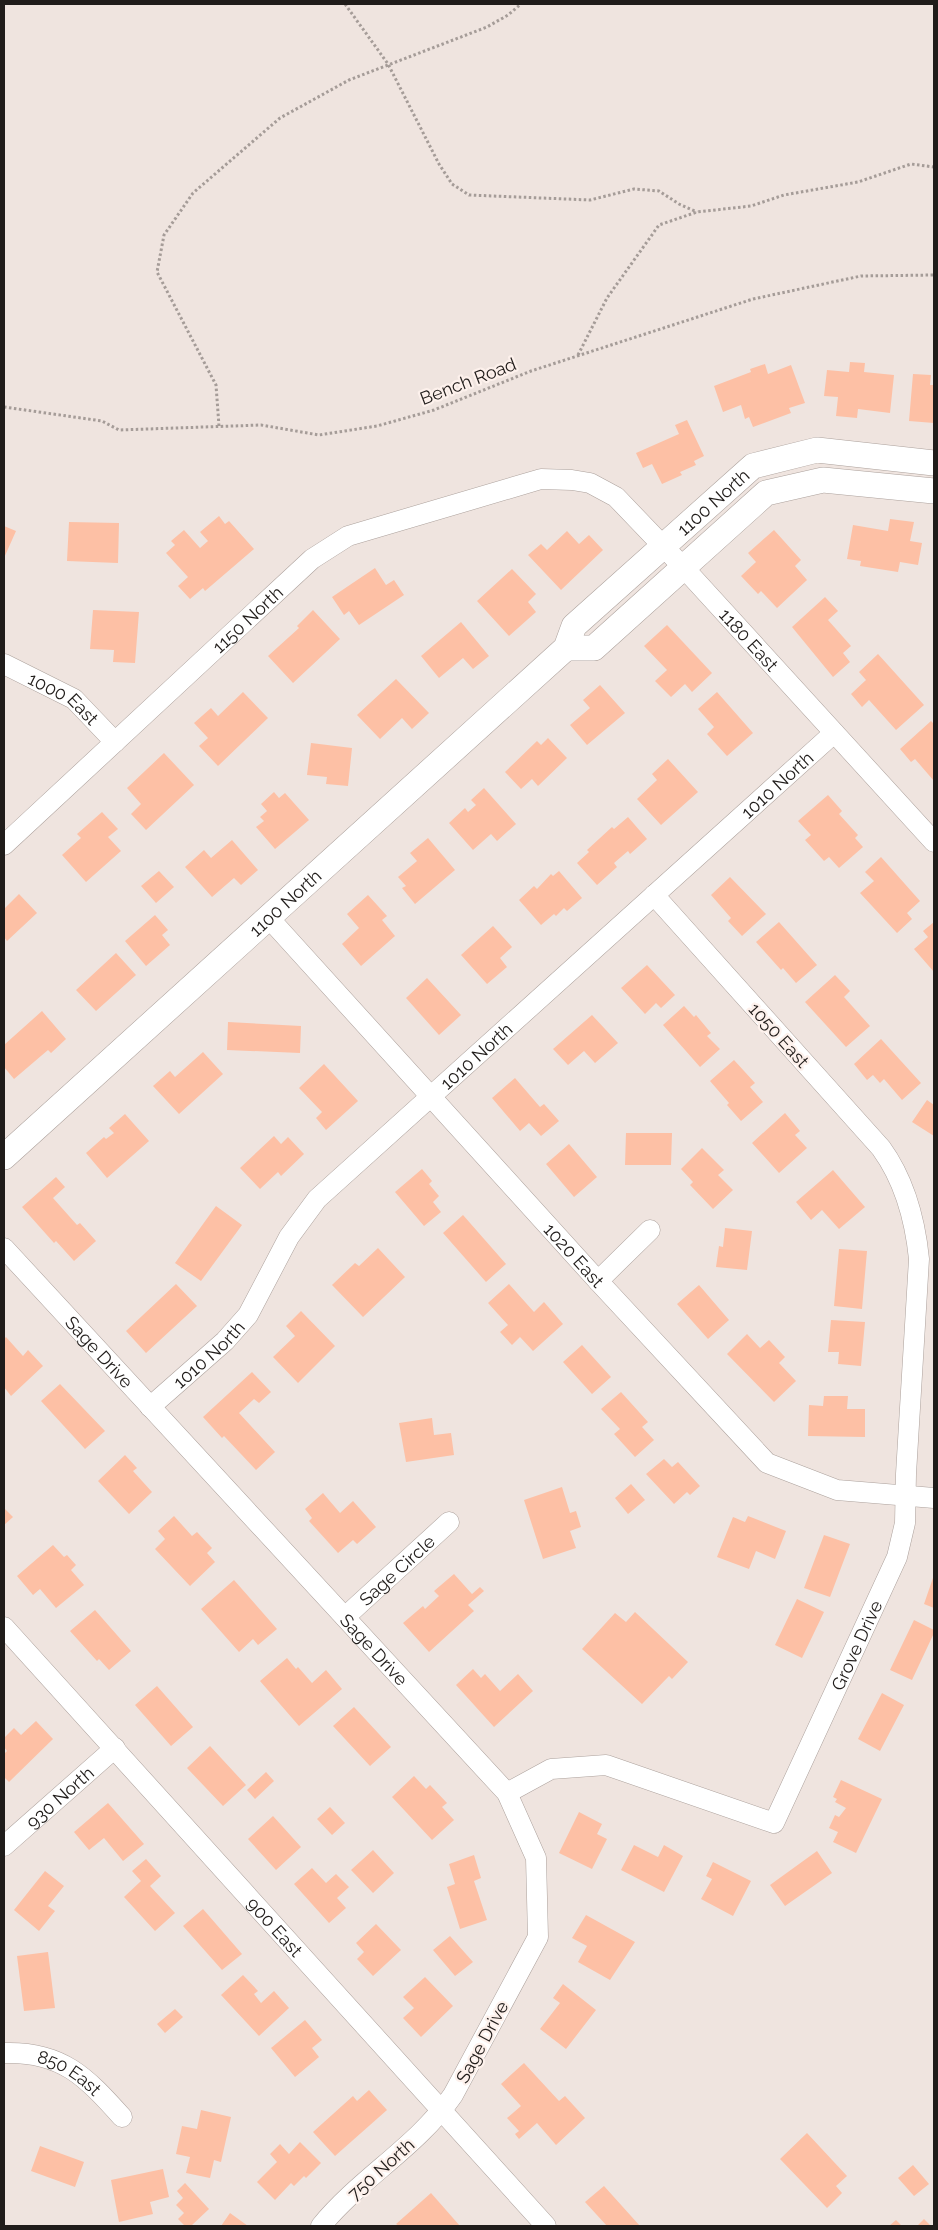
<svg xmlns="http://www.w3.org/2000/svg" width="938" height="2230" font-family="Raleway,sans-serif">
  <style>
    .building { fill: #fdc0a5 }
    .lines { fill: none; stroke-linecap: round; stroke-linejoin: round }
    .minor-casing { stroke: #aca19c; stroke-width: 21 }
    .tertiary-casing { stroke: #aca19c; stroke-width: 26 }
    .path { stroke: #a59c98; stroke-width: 3; stroke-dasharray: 2.5 2.5; stroke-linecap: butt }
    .minor { stroke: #fff; stroke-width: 20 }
    .tertiary { stroke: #fff; stroke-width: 25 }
    .labels { text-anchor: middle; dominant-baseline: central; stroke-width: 4.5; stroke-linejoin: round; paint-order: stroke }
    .street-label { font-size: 18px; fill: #201c1a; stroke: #fdf1ec }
  </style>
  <rect width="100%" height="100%" fill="#efe4df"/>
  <!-- building -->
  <path class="building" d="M850 362 865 363 864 372 894 375 890 413 858 409 857 418 836 416 838 397 824 396 827 370 849 372Z
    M765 364 768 374 791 365 805 403 789 408 791 413 753 427 749 417 745 419 741 405 723 412 714 386 751 372 750 369Z
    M913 374 931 375 930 385H934V423L909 421Z
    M687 420 704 456 694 461 696 465 680 472 682 475 662 484 652 464 643 468 636 453 679 434 675 425Z
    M219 516 225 524 229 521 254 549 205 591 203 588 190 599 178 586 188 577 166 553 175 545 171 541 184 530 200 548 208 541 200 532Z
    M890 519 914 522 910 541 922 543 918 565 900 562 898 572 860 566 861 561 847 559 853 525 888 531Z
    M69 522 119 523 118 563 67 561Z
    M4 526 16 531 4 558Z
    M774 530 801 560 795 566 807 580 777 608 761 591 758 594 741 576 756 562 748 553Z
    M567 531 579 544 589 535 603 550 561 590 528 555 541 544 547 550Z
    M375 568 386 585 394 580 404 595 359 625 349 611 344 615 332 597Z
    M512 569 536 594 528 602 536 612 509 636 477 601Z
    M825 597 838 611 828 620 851 646 843 653 850 662 833 677 792 627Z
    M93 610 139 612 135 663 113 662 114 650 90 649Z
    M313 610 340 639 293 683 268 656 299 628 297 626Z
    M461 622 489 656 473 669 463 658 439 678 421 656Z
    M667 625 712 673 692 692 685 684 671 697 655 681 667 670 644 646Z
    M878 654 924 705 896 730 869 700 862 707 851 694 866 680 859 672Z
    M396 679 429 713 412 729 402 718 380 739 357 715Z
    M600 685 625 713 587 745 570 725 590 708 583 700Z
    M243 692 268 718 218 766 199 746 208 738 194 723 211 708 218 716Z
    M717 692 753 733 727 756 707 734 714 727 698 709Z
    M931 721 934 724V781L915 759 911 762 900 749Z
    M548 738 567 758 538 786 532 779 521 789 505 772 537 741 541 745Z
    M311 743 352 748 348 786 326 784 327 777 307 775Z
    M164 753 194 785 146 830 131 814 141 804 127 788Z
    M668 759 698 792 661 825 637 799 657 780 652 774Z
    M484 788 516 824 497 841 491 834 473 850 449 823 465 808 468 812 476 805 471 800Z
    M274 792 279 798 285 793 309 820 275 849 256 827 264 821 260 817 267 811 261 804Z
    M828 795 842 811 839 814 858 835 855 838 863 847 839 868 829 857 824 861 805 840 811 835 798 821Z
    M102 812 118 829 108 837 121 851 86 882 62 855 81 838 77 834Z
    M628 817 647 839 630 854 628 851 614 863 617 867 597 885 577 863 589 852 587 850 612 827 614 829Z
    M428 838 455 870 415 904 402 888 406 886 398 877 417 861 410 853Z
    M232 840 258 870 241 885 234 878 212 897 185 867 204 850 211 858Z
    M881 857 920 901 907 913 912 919 897 933 860 893 874 881 865 872Z
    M159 871 174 887 156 903 141 886Z
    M559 871 582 898 567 911 564 908 556 916 554 914 541 925 519 900 534 886 537 889 551 874 553 876Z
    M730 877 766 914 742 936 728 921 731 918 711 895Z
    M19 894 37 913 7 941 4 937V909Z
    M368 895 387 916 382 920 395 936 361 966 342 944 359 928 347 914Z
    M155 915 168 930 162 935 170 945 146 966 125 941Z
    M779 922 817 965 796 983 783 968 781 970 756 942Z
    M934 922V972L914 949 928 937 923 931Z
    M493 926 512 947 500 958 507 967 487 984 461 955Z
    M116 953 136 975 96 1011 76 990Z
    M647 965 675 995 661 1008 656 1003 645 1014 621 988Z
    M835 975 850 991 844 997 870 1026 846 1047 805 1002Z
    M427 978 461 1015 439 1035 406 998Z
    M684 1006 694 1017 696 1015 711 1033 707 1036 720 1049 700 1067 663 1025Z
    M42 1011 66 1039 51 1053 48 1050 14 1079 4 1067V1045Z
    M592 1015 618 1043 595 1063 584 1051 568 1065 553 1049Z
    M228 1022 301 1026 300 1053 227 1050Z
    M881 1039 921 1083 902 1100 884 1079 880 1083 873 1075 867 1080 854 1064Z
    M203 1052 223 1074 179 1114 153 1086 170 1071 175 1077Z
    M734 1060 755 1083 750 1087 763 1102 741 1121 727 1105 729 1103 710 1081Z
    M324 1064 358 1101 326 1130 316 1118 322 1112 299 1088Z
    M515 1078 540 1107 544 1104 559 1121 541 1136 529 1123 520 1131 492 1098Z
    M927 1100 934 1105V1136L912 1122Z
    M785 1113 800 1131 795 1135 807 1148 779 1173 752 1143Z
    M125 1114 149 1141 107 1178 86 1153 104 1137 106 1139 114 1133 109 1128Z
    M626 1133H672L671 1165H625Z
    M274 1136 281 1144 288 1137 304 1154 281 1176 278 1172 260 1189 240 1168Z
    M569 1144 597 1177 574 1197 546 1164Z
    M702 1148 724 1170 718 1175 733 1190 713 1209 690 1185 693 1182 681 1169Z
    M422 1169 432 1181 429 1184 439 1196 433 1202 441 1212 424 1226 395 1192Z
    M833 1170 865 1207 839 1229 822 1210 811 1220 796 1202Z
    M56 1177 65 1187 53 1198 77 1225 80 1223 96 1241 74 1261 56 1241 54 1243 22 1207Z
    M216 1206 242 1225 201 1281 175 1263Z
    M463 1215 506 1264 486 1282 443 1233Z
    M725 1228 752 1231 747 1270 716 1267 719 1246 723 1247Z
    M378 1248 405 1277 363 1317 332 1285 355 1263 359 1266Z
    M839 1249 867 1251 862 1309 834 1306Z
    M176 1284 197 1306 146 1353 126 1331Z
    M509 1284 534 1312 544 1302 563 1324 533 1351 520 1337 512 1345 500 1332 508 1325 488 1303Z
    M699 1285 729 1320 708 1339 677 1304Z
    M301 1311 335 1346 298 1383 273 1357 295 1336 286 1326Z
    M831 1320 865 1322 861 1366 838 1364 839 1352H828Z
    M747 1334 760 1348 769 1340 785 1357 779 1363 796 1381 774 1402 727 1354Z
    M6 1337 23 1356 28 1350 43 1366 11 1396 4 1387V1339Z
    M582 1345 611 1377 592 1394 563 1362Z
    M252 1372 271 1392 259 1403 254 1399 239 1413 275 1452 256 1470 224 1436 222 1438 203 1417Z
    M60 1384 105 1431 85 1449 41 1401Z
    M621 1392 648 1422 642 1427 654 1440 635 1457 614 1434 620 1429 601 1409Z
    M824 1396H848L847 1409H865V1437L808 1436 809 1405 823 1406Z
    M432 1418 434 1435 451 1433 454 1455 406 1462 399 1423Z
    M125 1455 137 1468 133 1471 152 1492 129 1514 98 1481Z
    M664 1459 672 1467 678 1462 700 1486 690 1495 687 1492 674 1504 646 1474Z
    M631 1484 645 1500 628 1514 615 1498Z
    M562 1487 570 1513 576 1511 581 1527 570 1531 576 1548 543 1559 524 1500Z
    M323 1493 340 1513 353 1501 376 1527 357 1544 353 1540 338 1553 309 1521 312 1518 305 1509Z
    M4 1508 13 1517 4 1525Z
    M174 1516 192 1536 197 1532 212 1548 207 1553 215 1562 190 1586 155 1549 165 1539 158 1531Z
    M748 1516 786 1531 775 1559 756 1551 749 1569 717 1557 733 1517 745 1522Z
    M824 1535 850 1544 830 1597 804 1588Z
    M53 1545 64 1557 67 1555 76 1565 71 1570 84 1585 56 1608 40 1589 33 1595 17 1576Z
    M454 1574 472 1594 480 1587 484 1591 468 1605 474 1611 429 1652 403 1623 423 1606 425 1609 439 1596 434 1591Z
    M934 1575V1608L924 1604Z
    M234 1580 277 1629 258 1645 253 1639 239 1652 201 1609Z
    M797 1599 824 1612 802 1658 775 1645Z
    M95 1610 131 1651 109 1670 99 1659 97 1661 70 1631Z
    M635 1612 688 1662 672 1679 669 1676 642 1704 582 1649 615 1613 626 1622Z
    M914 1620 934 1630V1633L912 1680 890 1670Z
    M287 1658 296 1669 298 1667 312 1683 326 1670 342 1689 299 1726 260 1681Z
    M473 1669 481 1678 485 1674 500 1691 518 1674 533 1691 494 1727 456 1685Z
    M157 1686 193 1727 171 1746 135 1705Z
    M882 1693 904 1705 880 1751 858 1739Z
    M354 1707 391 1747 370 1766 333 1726Z
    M36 1721 53 1739 9 1782 4 1777V1754L7 1751 4 1747V1738L14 1728 21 1735Z
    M210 1746 246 1785 223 1806 187 1768Z
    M266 1772 274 1781 255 1799 247 1790Z
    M414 1776 426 1789 430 1785 447 1803 442 1807 454 1820 432 1840 392 1797Z
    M841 1780 882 1799 856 1853 833 1842 838 1832 829 1828 835 1815 839 1817 846 1808 835 1802 837 1799 833 1797Z
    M108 1803 144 1844 123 1861 104 1838 89 1850 74 1832Z
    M330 1807 345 1823 332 1835 317 1819Z
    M579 1812 602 1824 597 1834 607 1839 592 1869 559 1853Z
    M273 1816 301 1847 276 1870 248 1839Z
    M634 1845 658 1857 664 1845 683 1856 664 1892 621 1870Z
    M373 1850 394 1873 373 1893 351 1870Z
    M817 1851 832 1873 785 1906 770 1885Z
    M474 1855 481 1878 474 1881 487 1920 460 1929 447 1887 455 1884 449 1864Z
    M146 1859 161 1876 150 1886 175 1913 155 1931 124 1897 141 1881 132 1871Z
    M713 1862 751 1881 733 1916 701 1899 712 1879 706 1876Z
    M312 1868 326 1883 336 1874 349 1887 337 1898 346 1908 329 1923 294 1884Z
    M45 1871 64 1886 48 1906 55 1911 39 1931 14 1910Z
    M203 1909 242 1954 222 1970 183 1926Z
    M586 1915 635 1942 610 1980 578 1962 587 1946 572 1938Z
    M376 1924 401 1950 373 1976 357 1959 364 1952 356 1943Z
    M450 1936 473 1962 455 1976 433 1950Z
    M48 1952 55 2008 24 2011 17 1956Z
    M243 1975 258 1991 254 1994 261 2003 274 1991 289 2008 259 2036 221 1995Z
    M425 1977 453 2006 421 2037 403 2018 414 2008 403 1997Z
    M563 1984 596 2010 566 2049 540 2029 560 2003 553 1998Z
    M175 2009 183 2017 165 2033 157 2024Z
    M305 2020 322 2040 312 2048 319 2057 295 2077 271 2048Z
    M524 2063 559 2101 565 2096 585 2118 556 2145 537 2123 519 2139 515 2134 519 2131 507 2118 521 2106 501 2084Z
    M369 2090 387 2110 335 2156 313 2132 353 2096 357 2101Z
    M201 2110 231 2117 221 2162 214 2160 210 2178 186 2173 190 2157 176 2154 182 2126 197 2129Z
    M807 2133 847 2176 836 2186 842 2193 827 2208 780 2159Z
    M300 2142 321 2163 306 2178 304 2176 294 2186 291 2183 275 2200 257 2182 277 2162 270 2154 280 2144 289 2154Z
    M40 2146 84 2162 75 2187 31 2171Z
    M913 2165 929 2184 914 2196 898 2178Z
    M163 2169 169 2197 150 2202 153 2214 119 2222 111 2180Z
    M185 2183 209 2209 191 2226H185L178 2219 184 2213 176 2205 183 2198 177 2191Z
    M604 2186 640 2226H607L585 2202Z
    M431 2193 460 2226H399L396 2224Z
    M230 2213 248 2226H221Z
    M924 2219 931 2226H917Z
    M896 2220 902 2226H889Z"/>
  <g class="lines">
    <defs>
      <g id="minor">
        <path id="s1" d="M4 664 74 699 115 742"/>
        <path id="s2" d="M4 845 312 559 348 536 541 479 572 480 590 483 616 497 684 568 934 842"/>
        <path id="s3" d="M268 917 598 1281 767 1463 837 1490 934 1498"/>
        <path id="s4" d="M4 1248 507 1793 536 1858 538 1937 453 2095C417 2147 360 2178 321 2226"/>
        <path d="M598 1281 650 1230"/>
        <path id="s5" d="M150 1407 225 1341 248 1315 289 1237 317 1199 834 733"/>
        <path id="s6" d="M345 1617 449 1522"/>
        <path id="s7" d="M4 1627 546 2226"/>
        <path id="s8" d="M507 1793 551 1769 606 1765 774 1823 897 1557 905 1523 906 1474 919 1259C915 1219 905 1181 881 1148L654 895"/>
        <path id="s9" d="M4 1846 115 1748"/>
        <path id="s10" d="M4 2053C62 2051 86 2077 122 2117"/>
      </g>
      <g id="tertiary">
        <path d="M566 648H594L766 493 823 480 934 491"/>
        <path id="s11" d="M4 1157 566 648 574 626 753 466 817 450 934 463"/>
      </g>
    </defs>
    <!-- minor casing -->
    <use href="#minor" class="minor-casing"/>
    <!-- tertiary casing -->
    <use href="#tertiary" class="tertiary-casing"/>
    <!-- path -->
    <path class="path" d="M345 4 388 64 439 164 452 184 469 195 590 200 634 189 659 191 679 204 697 212
      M578 355 607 298 659 225 697 212 751 206 784 195 858 182 911 164 934 167
      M4 407 102 421 119 430 261 425 319 435 377 426 434 410 531 371 753 299 861 276 934 275
      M219 426 216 385 157 272 164 235 193 193 280 118 349 80 487 27 508 15 521 4"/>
    <!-- minor -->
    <use href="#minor" class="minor"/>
    <!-- tertiary -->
    <use href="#tertiary" class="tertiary"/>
  </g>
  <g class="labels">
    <!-- street labels -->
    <g class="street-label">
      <text transform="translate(468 381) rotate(-21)">Bench Road</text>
      <text stroke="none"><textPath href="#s11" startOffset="968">1100 North</textPath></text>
      <text stroke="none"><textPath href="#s2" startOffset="332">1150 North</textPath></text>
      <text stroke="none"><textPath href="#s2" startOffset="938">1180 East</textPath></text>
      <text stroke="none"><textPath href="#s1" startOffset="69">1000 East</textPath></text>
      <text stroke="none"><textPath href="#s5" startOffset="889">1010 North</textPath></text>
      <text stroke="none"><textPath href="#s11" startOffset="379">1100 North</textPath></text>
      <text transform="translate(779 1035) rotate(48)">1050 East</text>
      <text stroke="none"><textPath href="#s5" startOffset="484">1010 North</textPath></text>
      <text stroke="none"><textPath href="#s3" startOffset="456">1020 East</textPath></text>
      <text stroke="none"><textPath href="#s4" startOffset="141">Sage Drive</textPath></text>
      <text stroke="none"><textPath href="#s5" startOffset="79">1010 North</textPath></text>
      <text stroke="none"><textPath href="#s6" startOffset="70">Sage Circle</textPath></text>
      <text stroke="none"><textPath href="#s8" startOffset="479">Grove Drive</textPath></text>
      <text stroke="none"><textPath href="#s4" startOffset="546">Sage Drive</textPath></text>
      <text stroke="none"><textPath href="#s9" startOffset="74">930 North</textPath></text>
      <text stroke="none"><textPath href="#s7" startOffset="404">900 East</textPath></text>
      <text transform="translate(482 2042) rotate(-62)">Sage Drive</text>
      <text stroke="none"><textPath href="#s10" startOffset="70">850 East</textPath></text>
      <text transform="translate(381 2169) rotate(-42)">750 North</text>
    </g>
  </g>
  <!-- border -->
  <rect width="938" height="2230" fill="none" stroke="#201c1a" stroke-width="10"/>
</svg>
